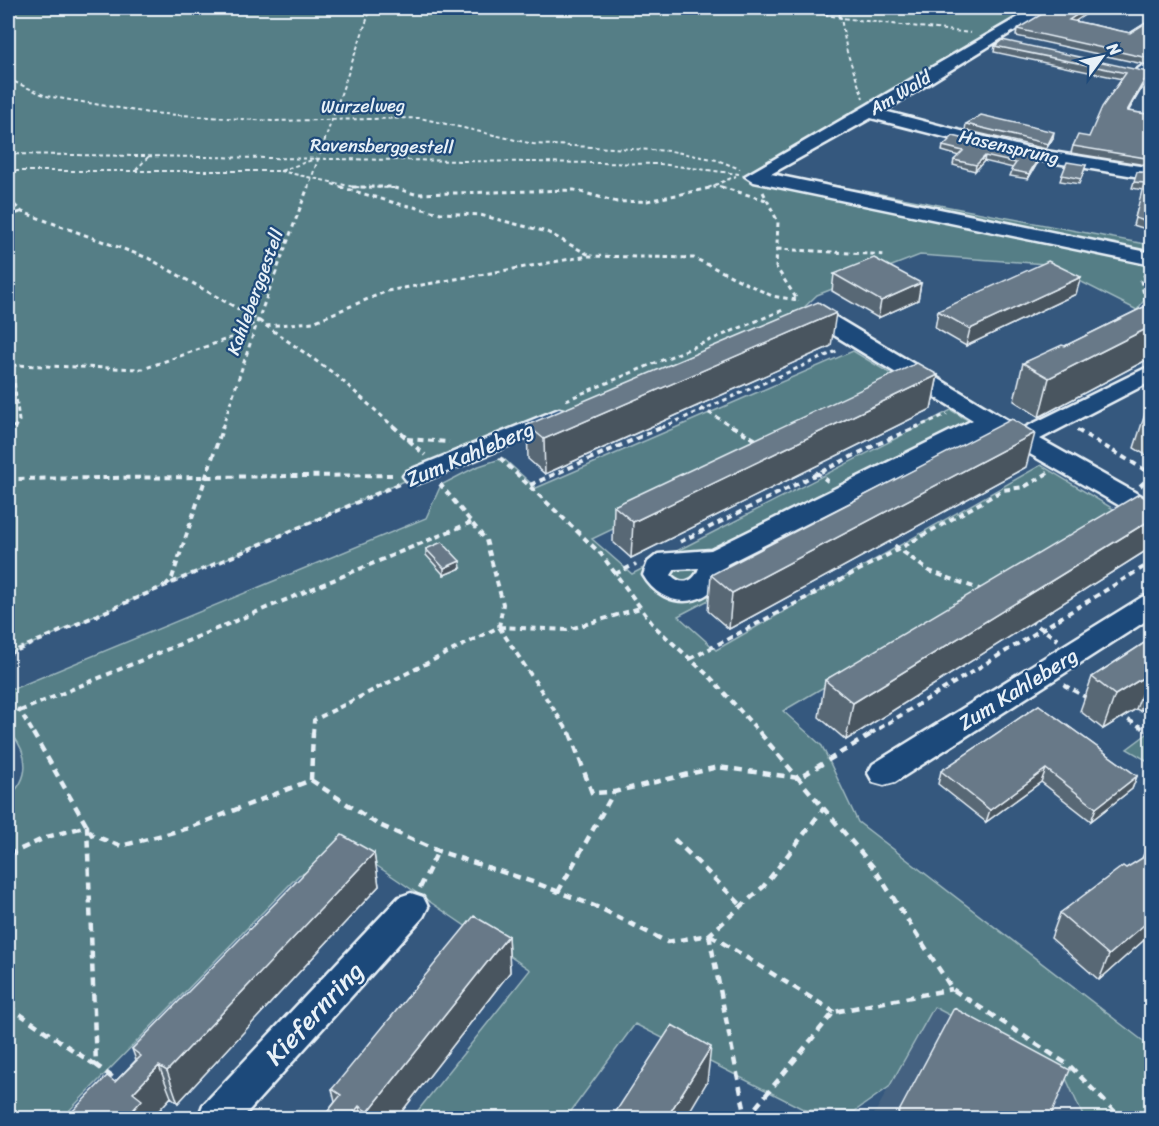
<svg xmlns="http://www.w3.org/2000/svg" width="1159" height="1126" font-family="Sriracha,sans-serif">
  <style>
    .built { fill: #446281 }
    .green { fill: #547e86; stroke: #9eb8bf; stroke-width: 1.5 }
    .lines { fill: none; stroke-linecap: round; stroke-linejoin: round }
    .minor-casing { stroke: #e8f1f8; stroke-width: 5 }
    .path-far3 { stroke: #e8f1f8; stroke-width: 2; stroke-dasharray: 4 3; stroke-linecap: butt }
    .path-far2 { stroke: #e8f1f8; stroke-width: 3; stroke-dasharray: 4.5 4; stroke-linecap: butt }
    .path-far1 { stroke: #e8f1f8; stroke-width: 4; stroke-dasharray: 6 4.5; stroke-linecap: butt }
    .path { stroke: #e8f1f8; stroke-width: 4.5; stroke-dasharray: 8 6; stroke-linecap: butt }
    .minor { fill: #1f4a7a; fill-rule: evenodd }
    .wall { fill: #596875; stroke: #e8f1f8; stroke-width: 1.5 }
    .shaded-wall { fill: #49555f; stroke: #e8f1f8; stroke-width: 1.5 }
    .building { fill: #687988; stroke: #e8f1f8; stroke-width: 1.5 }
    .labels { text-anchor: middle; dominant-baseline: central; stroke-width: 4.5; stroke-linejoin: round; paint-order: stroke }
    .far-street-label { font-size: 18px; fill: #e8f1f8; stroke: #1f4a7a }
    .street-label { font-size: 21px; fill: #e8f1f8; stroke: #1f4a7a }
    .near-street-label { font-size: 26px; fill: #e8f1f8; stroke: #1f4a7a }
  </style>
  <rect width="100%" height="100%" fill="#35587e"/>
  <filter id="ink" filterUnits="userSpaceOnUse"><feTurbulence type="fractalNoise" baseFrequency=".0167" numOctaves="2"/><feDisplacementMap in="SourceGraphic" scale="12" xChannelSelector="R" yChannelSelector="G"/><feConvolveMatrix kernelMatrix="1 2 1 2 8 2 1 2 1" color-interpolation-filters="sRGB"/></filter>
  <g filter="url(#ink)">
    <!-- built -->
    <path class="built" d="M934 1007 1064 1074 1084 1118H872Z"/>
    <!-- green -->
    <path class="green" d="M8 8H1036L768 168 785 176 1151 245V291L1137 310 1046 264 920 255 817 295 791 320 416 476 8 654Z
      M853 351 911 386 592 539 632 574 951 410 1007 444 678 616 716 650 1041 465 1120 513 783 711 822 746 858 822 1151 1047V1118H1084L1064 1074 934 1007 889 1087 855 1111 805 1110 635 1024 566 1118H412L530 970 361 855 299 875 62 1118H8V797C31 779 29 754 11 733H8V691L426 518 441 485 476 467 503 458 536 488Z
      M1151 731V763L1127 749Z"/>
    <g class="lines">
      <defs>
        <path id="minor" d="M1034 8H1051L884 111 1027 148 1152 168V179L1026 158 871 118 771 174 1152 253V265L754 182 745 176Z
          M1152 59V72L1143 76 1137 74 1135 71Z
          M801 313 834 316 1022 429 1152 365V381L1040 439 1152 502V521L1143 519 990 431 727 564C717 608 665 614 643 575L648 562 658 554 711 550 973 420 821 327 793 324 790 319 793 314ZM699 568C694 583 681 586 671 575L675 569Z
          M559 409 567 411 571 416 567 421 425 481 416 484 407 481 403 476 407 471Z
          M1152 595V617L895 782 884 785 873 782 868 773 873 764 1142 597Z
          M411 893 423 897 428 907 423 917 242 1118H198L203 1105 399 897Z"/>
      </defs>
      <!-- minor casing -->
      <use href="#minor" class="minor-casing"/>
      <!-- path-far3 -->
      <path class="path-far3" d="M797 8 841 18 847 52 863 98
        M836 8 841 18 971 33
        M8 79 46 96 149 113 272 121 420 118 533 144 671 151 717 160 740 169
        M8 154 660 164 739 174
        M136 170 149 156
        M8 171H280L315 159
        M280 171 354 187 395 188
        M332 184 345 188
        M719 186 726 188
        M308 188 371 8
        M708 188 736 176"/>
      <!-- path-far2 -->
      <path class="path-far2" d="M340 187 395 203 441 213 480 215 547 232 591 256
        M352 187H391L415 194 574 190 617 202 647 201 715 187
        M721 187 766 200
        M763 192 778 222 776 267 798 301
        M8 199 22 212 148 258 258 320 336 375 395 428
        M8 216 21 212
        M777 249 887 255
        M1146 273 1141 281 1147 309
        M266 326 313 322 387 291 588 256 694 258 772 296 797 300
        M8 359 12 365 19 421 14 428
        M12 365 143 369 236 336 258 320
        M566 400 783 310
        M694 404 735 428
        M222 428 258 320 308 187
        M661 428 839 350
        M915 428 947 414"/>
      <!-- path-far1 -->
      <path class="path-far1" d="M393 426 425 455
        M732 426 758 441
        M1077 430 1152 474
        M8 437 15 426
        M407 439 449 442
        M500 458 601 554 654 626 711 678 761 734
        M807 466 828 481
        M8 479 395 475
        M530 485 665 426
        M1140 486 1152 475
        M886 539 929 571 982 590
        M680 542 873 446 919 426
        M615 574 636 564
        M165 586 172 578 223 426
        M1029 620 1058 640
        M499 627 570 734
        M499 627 567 630 640 608
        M8 654 399 484
        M690 659 899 549 1003 490 1024 487 1048 473
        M1064 685 1089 699
        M8 703 20 711 34 734
        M20 711 472 522
        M1119 715 1152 733
        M313 734 314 720 499 627 503 604 486 540 440 484
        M870 734 1152 562"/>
      <!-- path -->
      <path class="path" d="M33 733 92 835 121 846 189 828 311 780
        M570 733 592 793 614 792 718 767 799 778 873 733
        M760 733 874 868 952 989 1070 1066 1121 1118
        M311 780 377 824 438 851 536 883 602 909 667 942 709 935 763 887 824 808
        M311 780 313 733
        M674 839 742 906
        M8 855 47 837 87 826 96 1065 119 1082
        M420 888 438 851
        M558 892 614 792
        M709 935 746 1118
        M710 935 834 1012
        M8 1006 95 1065
        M155 1107 170 1118
        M747 1118 834 1012 952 989"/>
      <!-- minor -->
      <use href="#minor" class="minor"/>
    </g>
    <!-- wall -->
    <path class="wall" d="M1152 19V66L1016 36 1017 29 1075 21 1130 33Z
      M995 46 1152 73V87L1143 86 1128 111 1152 115V166L1071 153 1073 146 1089 137 1122 79 994 52Z
      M966 124 1053 138 1046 149 965 130Z
      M943 146 1039 157 1038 162 1028 179 1010 176 1013 168 984 161 975 171 953 165 954 160 959 156 942 151Z
      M1086 165 1079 184 1060 181 1062 175Z
      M1137 172 1152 173V211L1146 229 1133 225 1143 190 1132 188Z
      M834 274 921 283 918 300 878 318 832 291Z
      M1076 294 966 346 935 328 938 311Z
      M1152 303V357L1039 417 1014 401 1023 363 1065 346Z
      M831 346 545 474 528 459 527 425Z
      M938 375 931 409 631 558 613 542 614 506Z
      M1152 410V459L1134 448 1145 414Z
      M1026 467 729 629 708 611 711 575Z
      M1152 502V547L846 740 819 717 825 680Z
      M426 549 461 568 444 575 426 555Z
      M1152 638V704L1140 711 1136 709 1103 729 1080 711 1092 677Z
      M1039 705 1137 776 1132 789 1091 821 1041 782 986 822 938 784 941 771Z
      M1152 841V933L1099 980 1051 938 1060 913 1142 858 1148 844Z
      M374 853 379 886 178 1103 171 1097 151 1119H65L115 1082 136 1060 132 1049Z
      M508 936 510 972 396 1119H322L335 1102 332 1089Z"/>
    <!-- shaded-wall -->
    <path class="shaded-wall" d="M1087 8H1095L1068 26 1069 20Z
      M1145 79 1143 86 1125 117 1127 111Z
      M1054 132 1053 138 1046 149 1048 144Z
      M985 156 984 161 975 171 976 165Z
      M1039 157 1038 162 1028 179 1029 174Z
      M1081 277 1076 294 966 346 970 329Z
      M921 283 918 300 878 318 881 301Z
      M836 313 831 346 545 474 544 439Z
      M1152 326V357L1039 417 1049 378Z
      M938 375 931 409 631 558 633 522Z
      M1035 433 1026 467 729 629 732 593Z
      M1152 519V547L846 740 853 703Z
      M460 561 461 568 444 575V568Z
      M1149 674 1136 709 1103 729 1115 695Z
      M1152 681V704L1140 711Z
      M1046 769 1041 782 986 822 990 810Z
      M1137 776 1132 789 1091 821 1096 808Z
      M374 853 379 886 178 1103 167 1071Z
      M1152 918V933L1099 980 1109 955Z
      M508 936 510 972 396 1119H369L368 1112Z
      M711 1047 707 1082 685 1119H666Z
      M159 1066 171 1097 151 1119H125L133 1093Z
      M359 1106 362 1119H349Z"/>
    <!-- building -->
    <path class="building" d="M1052 8H1087L1069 20 1130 33 1152 19V59L1017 29Z
      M1002 40 1152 73V80L1145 79 1127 111 1152 115V159L1073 146 1078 135 1089 137 1102 107 1126 73 995 46Z
      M981 115 1054 132 1048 144 966 124Z
      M953 136 1039 157 1029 174 1011 170 1016 163 985 156 976 165 954 160 963 151 943 146Z
      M1067 162 1086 165 1081 179 1062 175Z
      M1137 172 1152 173V210L1148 222 1135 218 1144 183 1134 182Z
      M874 258 921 283 881 301 834 274Z
      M1048 261 1081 277 970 329 938 311Z
      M818 302 836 313 544 439 527 425Z
      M1152 303V326L1049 378 1023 363 1062 345 1065 346Z
      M917 363 938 375 633 522 614 506Z
      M1152 410V417L1145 414Z
      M1012 419 1035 433 732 593 711 575Z
      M1139 494 1152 502V519L853 703 825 680Z
      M442 542 460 561 444 568 426 549Z
      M1152 638V676L1149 674 1115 695 1092 677Z
      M1039 705 1137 776 1096 808 1046 769 990 810 941 771Z
      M342 835 374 853 167 1071 159 1066 147 1078 133 1093 142 1100 125 1119H65L107 1076 115 1082 141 1056 132 1049Z
      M1152 852V918L1109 955 1060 913 1123 866 1126 868Z
      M474 916 508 936 368 1112 359 1106 349 1119H322L341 1095 332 1089Z
      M954 1008 1070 1070 1049 1119H895Z
      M672 1025 711 1047 666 1119H611Z"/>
  </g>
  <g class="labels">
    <!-- far-street labels -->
    <g class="far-street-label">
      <text transform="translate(900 93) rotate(-31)">Am Wald</text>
      <text transform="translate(363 106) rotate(-1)">Wurzelweg</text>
      <text transform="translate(382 146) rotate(1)">Ravensberggestell</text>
      <text transform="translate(1009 147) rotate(13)">Hasensprung</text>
      <text transform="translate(255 292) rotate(-70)">Kahleberggestell</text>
    </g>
    <!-- street labels -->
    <g class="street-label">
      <text transform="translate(470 454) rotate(-23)">Zum Kahleberg</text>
      <text transform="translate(1018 689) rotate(-32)">Zum Kahleberg</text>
    </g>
    <!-- near-street labels -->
    <g class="near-street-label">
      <text transform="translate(314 1013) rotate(-47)">Kiefernring</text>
    </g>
  </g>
  <!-- margin -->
  <rect width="1159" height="1126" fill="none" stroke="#1f4a7a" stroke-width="30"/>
  <rect x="15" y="15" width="1129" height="1096" fill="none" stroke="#e8f1f8" stroke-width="2" filter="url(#ink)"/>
  <!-- north arrow -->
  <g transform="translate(1102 57) rotate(57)" stroke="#1f4a7a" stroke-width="4.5" paint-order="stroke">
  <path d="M0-4.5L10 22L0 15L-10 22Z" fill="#e8f1f8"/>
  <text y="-9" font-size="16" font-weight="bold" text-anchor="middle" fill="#e8f1f8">N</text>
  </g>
</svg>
